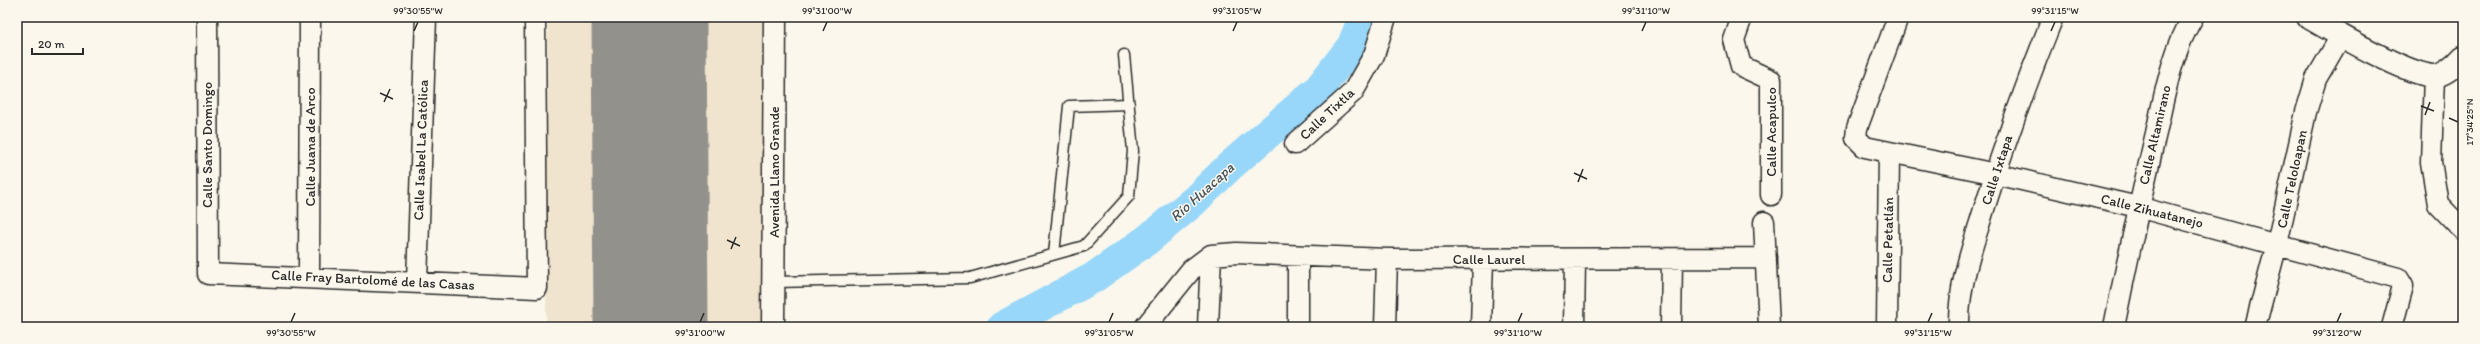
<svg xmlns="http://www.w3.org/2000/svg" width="2480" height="344" font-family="Itim,sans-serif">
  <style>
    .built { fill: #f0e4ce }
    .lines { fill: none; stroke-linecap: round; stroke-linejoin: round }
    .river { stroke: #98d7fa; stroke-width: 31 }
    .runway { stroke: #93918c; stroke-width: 115 }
    .lane-casing { stroke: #2b2b2b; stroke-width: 13 }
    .street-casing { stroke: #2b2b2b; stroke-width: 23 }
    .secondary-casing { stroke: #2b2b2b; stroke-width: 25 }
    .lane { stroke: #fbf7ec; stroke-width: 10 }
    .street { stroke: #fbf7ec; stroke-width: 20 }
    .secondary { stroke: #fbf7ec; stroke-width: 22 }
    .ticks { fill: none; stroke: #2b2b2b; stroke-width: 1.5 }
    .labels { text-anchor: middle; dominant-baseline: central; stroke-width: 3; stroke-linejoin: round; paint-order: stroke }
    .street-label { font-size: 14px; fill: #2b2b2b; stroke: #fbf7ec }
    .water-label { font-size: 15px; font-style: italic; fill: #46565f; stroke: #fbf7ec }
    .neatline { fill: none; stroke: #2b2b2b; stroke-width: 1.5 }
    .ticks-label { font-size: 10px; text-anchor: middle; fill: #2b2b2b }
  </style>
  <rect width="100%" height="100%" fill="#fbf7ec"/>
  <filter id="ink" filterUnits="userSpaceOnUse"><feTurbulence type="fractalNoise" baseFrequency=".025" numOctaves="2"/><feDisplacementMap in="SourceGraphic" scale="8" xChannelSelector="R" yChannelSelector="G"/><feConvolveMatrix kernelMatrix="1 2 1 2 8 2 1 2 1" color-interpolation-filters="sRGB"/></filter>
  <g filter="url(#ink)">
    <!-- built -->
    <path class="built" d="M548 17H767L768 327H546Z"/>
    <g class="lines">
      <!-- river -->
      <path class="river" d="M1002 327 1093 278 1147 240 1194 201 1231 165 1318 90 1352 46 1364 17"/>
      <!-- runway -->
      <path class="runway" d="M649 17 651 327"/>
      <defs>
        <path id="lane" d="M1054 254 1069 106 1129 104
          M774 282 970 278 1084 246 1129 196 1133 151 1124 55"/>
        <path id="street" d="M207 17 208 274 537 288 535 17
          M1742 17 1734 40 1741 66 1771 80V195
          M1898 17 1857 128 1856 138 1865 147 1996 174 2138 207 2398 278 2403 286 2392 327
          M2434 76 2431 162 2438 204 2463 230
          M1295 144 1353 92 1374 55 1386 17
          M1764 222 1769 327
          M1211 255 1236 253 1387 259 1766 258
          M1298 256V327
          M309 277 310 17
          M417 282 426 17
          M1145 327 1191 270 1211 255
          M1208 327 1211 255
          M1385 327 1387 259
          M1481 327 1483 259
          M1574 327 1575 259
          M1671 327 1672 259
          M1887 327 1889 154
          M1959 327C1958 284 1973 246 1985 206 2005 142 2028 79 2053 17
          M2114 327C2127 262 2141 197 2156 133 2165 93 2172 52 2193 17
          M2255 327 2277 244 2306 112 2316 79 2341 36"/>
        <path id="secondary" d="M2308 17C2334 32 2406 74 2433 76 2444 76 2457 64 2463 57
          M773 327 775 17"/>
      </defs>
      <!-- lane casing -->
      <use href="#lane" class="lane-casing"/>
      <!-- street casing -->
      <use href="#street" class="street-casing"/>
      <!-- secondary casing -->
      <use href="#secondary" class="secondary-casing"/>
      <!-- lane -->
      <use href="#lane" class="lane"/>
      <!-- street -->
      <use href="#street" class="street"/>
      <!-- secondary -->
      <use href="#secondary" class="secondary"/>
    </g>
  </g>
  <!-- ticks -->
  <path class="ticks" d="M414 31 418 22M823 31 827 22M1233 31 1237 22M1642 31 1646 22M2051 31 2055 22M380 93 393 99M384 102 390 89M2421 106 2434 111M2425 115 2430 102M2449 118 2458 122M1574 173 1587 179M1578 182 1583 169M727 240 740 246M731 249 736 237M291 322 295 313M700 322 704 313M1109 322 1113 313M1518 322 1522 313M1928 322 1932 313M2337 322 2341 313"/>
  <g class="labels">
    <!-- street labels -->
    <g class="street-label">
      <text transform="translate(1327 114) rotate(-43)">Calle Tixtla</text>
      <text transform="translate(1771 132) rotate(-90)">Calle Acapulco</text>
      <text transform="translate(2155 135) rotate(-77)">Calle Altamirano</text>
      <text transform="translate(207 145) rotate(-90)">Calle Santo Domingo</text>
      <text transform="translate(310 147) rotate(-90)">Calle Juana de Arco</text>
      <text transform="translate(421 150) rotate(-88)">Calle Isabel La Católica</text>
      <text transform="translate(1997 170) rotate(-72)">Calle Ixtapa</text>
      <text transform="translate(774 172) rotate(-90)">Avenida Llano Grande</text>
      <text transform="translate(2292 179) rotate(-78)">Calle Teloloapan</text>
      <text transform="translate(2152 211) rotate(14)">Calle Zihuatanejo</text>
      <text transform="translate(1888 240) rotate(-89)">Calle Petatlán</text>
      <text x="1489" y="259">Calle Laurel</text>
      <text transform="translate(373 280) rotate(3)">Calle Fray Bartolomé de las Casas</text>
    </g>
    <!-- water labels -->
    <g class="water-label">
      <text transform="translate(1202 192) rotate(-42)">Río Huacapa</text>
    </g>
  </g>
  <!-- margin -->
  <rect width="2480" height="344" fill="none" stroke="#fbf7ec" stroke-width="44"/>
  <!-- scale -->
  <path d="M32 48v6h51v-6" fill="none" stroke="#2b2b2b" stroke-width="2"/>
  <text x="38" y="48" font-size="12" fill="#2b2b2b" stroke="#fbf7ec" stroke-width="3" paint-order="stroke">20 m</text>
  <rect x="22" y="22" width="2436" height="300" class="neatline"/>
  <g class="ticks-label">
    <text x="418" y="14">99°30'55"W</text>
    <text x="827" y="14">99°31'00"W</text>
    <text x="1237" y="14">99°31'05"W</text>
    <text x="1646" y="14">99°31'10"W</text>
    <text x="2055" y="14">99°31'15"W</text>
    <text transform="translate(2469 122) rotate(-90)" y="4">17°34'25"N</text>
    <text x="291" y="336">99°30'55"W</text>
    <text x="700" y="336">99°31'00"W</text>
    <text x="1109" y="336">99°31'05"W</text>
    <text x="1518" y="336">99°31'10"W</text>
    <text x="1928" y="336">99°31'15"W</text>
    <text x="2337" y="336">99°31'20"W</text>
  </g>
</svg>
